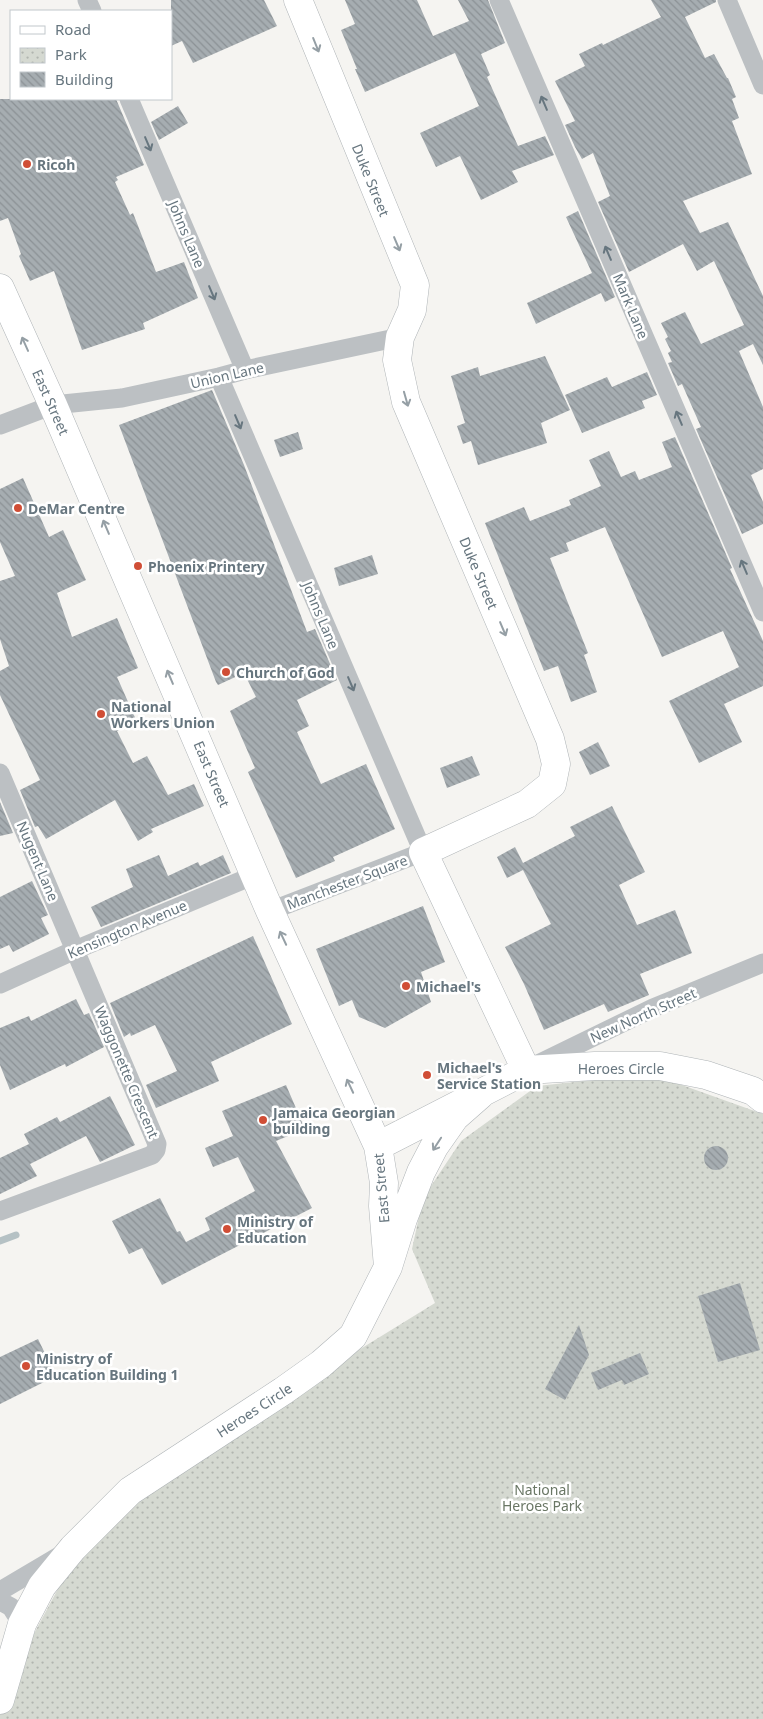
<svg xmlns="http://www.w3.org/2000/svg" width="763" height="1719" font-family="'Noto Sans',sans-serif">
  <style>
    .park { fill: url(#park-dots) }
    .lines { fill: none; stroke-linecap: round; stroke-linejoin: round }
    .stream { stroke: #b5c1c4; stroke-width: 7 }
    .building { fill: url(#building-back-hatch) }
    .secondary-casing { stroke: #afb4b7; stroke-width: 29 }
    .minor { stroke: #bcc0c3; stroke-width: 19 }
    .secondary { stroke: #fff; stroke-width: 28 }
    .oneway { stroke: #959fa5 }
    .oneway2 { stroke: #67767f }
    .poi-dot { fill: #d04e36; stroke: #fff; stroke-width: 2 }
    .labels { text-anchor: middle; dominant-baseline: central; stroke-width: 5; stroke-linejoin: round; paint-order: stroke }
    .poi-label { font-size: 14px; font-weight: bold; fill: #67767f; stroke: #fff; text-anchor: start }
    .street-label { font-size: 14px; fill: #67767f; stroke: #fff }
    .park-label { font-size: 14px; fill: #6a7765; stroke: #fff }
  </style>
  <defs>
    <pattern id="park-dots" width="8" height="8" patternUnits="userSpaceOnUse" patternTransform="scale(1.25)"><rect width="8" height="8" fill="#d5d9d1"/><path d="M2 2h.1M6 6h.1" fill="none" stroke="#b1b5af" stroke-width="1.8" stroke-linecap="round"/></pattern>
    <pattern id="building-back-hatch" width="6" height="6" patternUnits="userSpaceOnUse" patternTransform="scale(1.25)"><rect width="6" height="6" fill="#a6adb1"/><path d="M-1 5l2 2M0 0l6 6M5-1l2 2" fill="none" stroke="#8b9195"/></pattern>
  </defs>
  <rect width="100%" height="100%" fill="#f5f4f1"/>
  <!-- park -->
  <path class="park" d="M651 1074 763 1114V1719H0V1697L75 1557 169 1467 435 1303 412 1249 423 1198 461 1141 537 1086Z"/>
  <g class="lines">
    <!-- stream -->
    <path class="stream" d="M0 1241 16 1235"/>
  </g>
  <!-- building -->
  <path class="building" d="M171 0H264L277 26 193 63 182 41 171 46Z
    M345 0H417L433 36 469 21 458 0H488L505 43 481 54 490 75 487 77 518 146 545 136 554 155 512 171 518 182 481 200 460 156 436 167 420 133 479 106 455 53 365 92 355 69H357L341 30 355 24Z
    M651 0H716V2L685 17 705 58 714 54 727 78H728L736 97 732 99 739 118 732 121 752 174 683 201 700 233 728 222 763 296V365L753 344 739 351 763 407V469L751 475 763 502V524L742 534 696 429 701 427 682 384 678 386 668 363 672 362 668 353 671 351 665 339 668 337 661 323 685 312 701 344 744 325 714 261 697 271 683 244 629 272 598 202 610 196 593 153 582 159 575 147 565 125 575 121 555 81 585 66 579 54 602 43 603 45 661 17Z
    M0 99H116L144 165 116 177 118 180 115 182 130 215 133 213 156 272 184 262 198 298 143 323 145 329 82 350 54 271 30 281 19 256 21 254 8 218 0 221Z
    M178 106 188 123 159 140 151 122Z
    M578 211 615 297 605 302 601 293 536 324 527 303 592 273 566 217Z
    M545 356 570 410 541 423 547 443 478 465 471 441 463 444 457 426 465 423 451 376 478 367 480 376Z
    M647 372 657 395 642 401 645 408 582 433 565 395 607 377 612 387Z
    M212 390 244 465 307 632 315 629 337 680 297 700 309 726 297 732 321 784 366 764 395 829 333 857 335 861 296 878 248 772 255 768 230 711 256 697 244 673 218 685 216 682 119 425Z
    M298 432 303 449 280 457 274 440Z
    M675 437 732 568 730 569 763 641V686L724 704 742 742 699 763 669 701 739 667 723 631 662 657 605 527 566 543 569 551 550 558 588 653 584 655 597 692 571 702 558 666 544 671 485 523 524 507 530 521 571 505 569 500 601 486 589 460 609 451 621 477 635 471 639 480 672 467 662 442Z
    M23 478 49 537 63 530 86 580 57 593 72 637 117 618 138 668 117 677 137 722 117 731 133 763 147 756 168 795 194 784 204 806 151 829 153 832 138 841 115 800 46 839 38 826 35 827 20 790 40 780 0 695V671L9 666 0 639V581L15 576 0 542V489Z
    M372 555 378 574 339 586 334 568Z
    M598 742 610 766 590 775 579 752Z
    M472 756 480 775 447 788 440 768Z
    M0 802 13 833 0 836Z
    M612 806 645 872 619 885 637 925 675 910 692 953 640 974 649 995 608 1012 604 1004 544 1030 524 984 505 947 551 924 523 870 507 878 497 857 515 847 523 863 575 836 570 827Z
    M159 855 168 876 198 862 200 866 223 855 231 873 101 927 91 907 133 887 126 869Z
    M32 881 48 915 41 918 49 934 13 952 9 945 0 949V897Z
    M423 906 445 962 421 972 431 1002 385 1028 359 1017 352 1000 339 1006 316 949Z
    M253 936 292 1024 211 1062 219 1081 156 1108 146 1085 177 1071 155 1025 131 1036 130 1033 124 1037 110 1003Z
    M76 999 84 1015 89 1013 104 1047 66 1067 65 1064 10 1090 0 1065V1028L29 1016 31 1021Z
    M286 1085 305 1129 276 1141 312 1208 162 1285 142 1248 129 1254 112 1221 160 1198 177 1232 180 1231 186 1242 210 1230 205 1218 255 1191 238 1157 213 1167 205 1148 233 1136 222 1111Z
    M110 1096 135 1145 100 1162 86 1136 30 1164 37 1176 0 1194V1158L29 1144 24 1134 57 1117 60 1122Z
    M704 1158a12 12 0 1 1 24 0a12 12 0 1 1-24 0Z
    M740 1283 760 1350 718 1362 698 1296Z
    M579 1325 589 1355 565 1400 545 1389Z
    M38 1339 56 1376 0 1404V1357Z
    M640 1353 649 1374 624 1385 622 1380 598 1390 591 1373Z"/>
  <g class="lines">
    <defs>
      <path id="secondary" d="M298 0 415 285 412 310 400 337 397 360 406 402 550 739 556 764 552 784 527 804 423 852 526 1070
        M0 288 53 405 270 911 378 1146 384 1183 383 1206 388 1267
        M378 1146 526 1070 595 1066H660L706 1075 753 1091 763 1099
        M0 1700 22 1624 42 1586 73 1548 130 1491 283 1391 321 1364 353 1336 388 1267 403 1219 421 1172 434 1147 455 1117 480 1095"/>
    </defs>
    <!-- secondary casing -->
    <use href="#secondary" class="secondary-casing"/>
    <!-- minor -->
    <path class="minor" d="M87 0 92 11
      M499 0 763 612
      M727 0 763 85
      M129 99 245 370
      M219 377 423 852 270 911
      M0 425 53 405 122 398 219 377 245 370 400 337
      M0 773 157 1144 156 1150 152 1155 0 1211
      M0 984 75 950 255 875
      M536 1065 653 1008 763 963
      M0 1591 61 1555
      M0 1601 11 1607 22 1624"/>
    <!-- secondary -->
    <use href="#secondary" class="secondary"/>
  </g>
  <!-- one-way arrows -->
  <defs><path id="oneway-shaft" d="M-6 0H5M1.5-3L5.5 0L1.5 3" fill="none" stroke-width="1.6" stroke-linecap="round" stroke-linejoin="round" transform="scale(1.25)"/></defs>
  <g class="oneway">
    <use href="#oneway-shaft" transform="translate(316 45) rotate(68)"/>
    <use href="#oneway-shaft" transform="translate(397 244) rotate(67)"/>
    <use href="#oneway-shaft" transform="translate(25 344) rotate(-114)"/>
    <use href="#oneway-shaft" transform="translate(406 399) rotate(74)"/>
    <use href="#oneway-shaft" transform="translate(106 527) rotate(-113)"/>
    <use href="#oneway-shaft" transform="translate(503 629) rotate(67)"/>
    <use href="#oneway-shaft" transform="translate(170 677) rotate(-113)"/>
    <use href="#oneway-shaft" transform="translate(283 938) rotate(-115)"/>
    <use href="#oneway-shaft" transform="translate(350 1086) rotate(-115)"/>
    <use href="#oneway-shaft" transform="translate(437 1144) rotate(123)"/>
  </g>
  <g class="oneway2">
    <use href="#oneway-shaft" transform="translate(544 103) rotate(-113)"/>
    <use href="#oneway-shaft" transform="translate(148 144) rotate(67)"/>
    <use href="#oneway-shaft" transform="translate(608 253) rotate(-113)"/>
    <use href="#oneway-shaft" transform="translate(212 293) rotate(67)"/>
    <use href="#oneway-shaft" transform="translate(679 418) rotate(-113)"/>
    <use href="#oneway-shaft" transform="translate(238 422) rotate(67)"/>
    <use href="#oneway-shaft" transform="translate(744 567) rotate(-113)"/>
    <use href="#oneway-shaft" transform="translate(351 684) rotate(67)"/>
  </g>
  <!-- markers -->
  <g class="poi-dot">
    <circle cx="27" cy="164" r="5"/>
    <circle cx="18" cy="508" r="5"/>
    <circle cx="138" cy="566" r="5"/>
    <circle cx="226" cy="672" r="5"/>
    <circle cx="101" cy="714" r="5"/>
    <circle cx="406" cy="986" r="5"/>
    <circle cx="427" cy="1075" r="5"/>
    <circle cx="263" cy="1120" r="5"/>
    <circle cx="227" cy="1229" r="5"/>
    <circle cx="26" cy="1366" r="5"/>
  </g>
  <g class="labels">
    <!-- poi labels -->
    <g class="poi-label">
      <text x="37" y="164">Ricoh</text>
      <text x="28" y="508">DeMar Centre</text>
      <text x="148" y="566">Phoenix Printery</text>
      <text x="236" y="672">Church of God</text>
      <text x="111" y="706">National<tspan x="111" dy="16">Workers Union</tspan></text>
      <text x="416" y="986">Michael's</text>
      <text x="437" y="1067">Michael's<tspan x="437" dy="16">Service Station</tspan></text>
      <text x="273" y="1112">Jamaica Georgian<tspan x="273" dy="16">building</tspan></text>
      <text x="237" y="1221">Ministry of<tspan x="237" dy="16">Education</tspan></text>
      <text x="36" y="1358">Ministry of<tspan x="36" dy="16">Education Building 1</tspan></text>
    </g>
    <!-- street labels -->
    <g class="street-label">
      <text transform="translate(371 180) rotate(68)">Duke Street</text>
      <text transform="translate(187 234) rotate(67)">Johns Lane</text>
      <text transform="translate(631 306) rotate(67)">Mark Lane</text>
      <text transform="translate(227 375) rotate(-13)">Union Lane</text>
      <text transform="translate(51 402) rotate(66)">East Street</text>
      <text transform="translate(479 573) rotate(67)">Duke Street</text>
      <text transform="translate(321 615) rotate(67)">Johns Lane</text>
      <text transform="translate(212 774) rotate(67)">East Street</text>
      <text transform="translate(38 861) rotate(67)">Nugent Lane</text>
      <text transform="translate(347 882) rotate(-21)">Manchester Square</text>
      <text transform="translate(127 929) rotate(-23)">Kensington Avenue</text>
      <text transform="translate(643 1015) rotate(-24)">New North Street</text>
      <text x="621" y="1068">Heroes Circle</text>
      <text transform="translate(127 1072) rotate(67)">Waggonette Crescent</text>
      <text transform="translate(381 1188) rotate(-95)">East Street</text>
      <text transform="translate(254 1410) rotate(-33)">Heroes Circle</text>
    </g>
    <!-- park labels -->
    <g class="park-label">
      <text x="542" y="1489">National<tspan x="542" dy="16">Heroes Park</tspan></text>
    </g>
  </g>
  <!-- legend -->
  <rect x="10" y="10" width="162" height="90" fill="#ffffff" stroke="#c2c8cc"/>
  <rect x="20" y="26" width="25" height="8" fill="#ffffff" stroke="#c2c8cc"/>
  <text x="55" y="35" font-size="15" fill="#67767f">Road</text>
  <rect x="20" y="48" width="25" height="15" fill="url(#park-dots)" stroke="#c2c8cc"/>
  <text x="55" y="60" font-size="15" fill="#67767f">Park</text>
  <rect x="20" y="72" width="25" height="15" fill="url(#building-back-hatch)" stroke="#c2c8cc"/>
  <text x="55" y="85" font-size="15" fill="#67767f">Building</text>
</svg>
